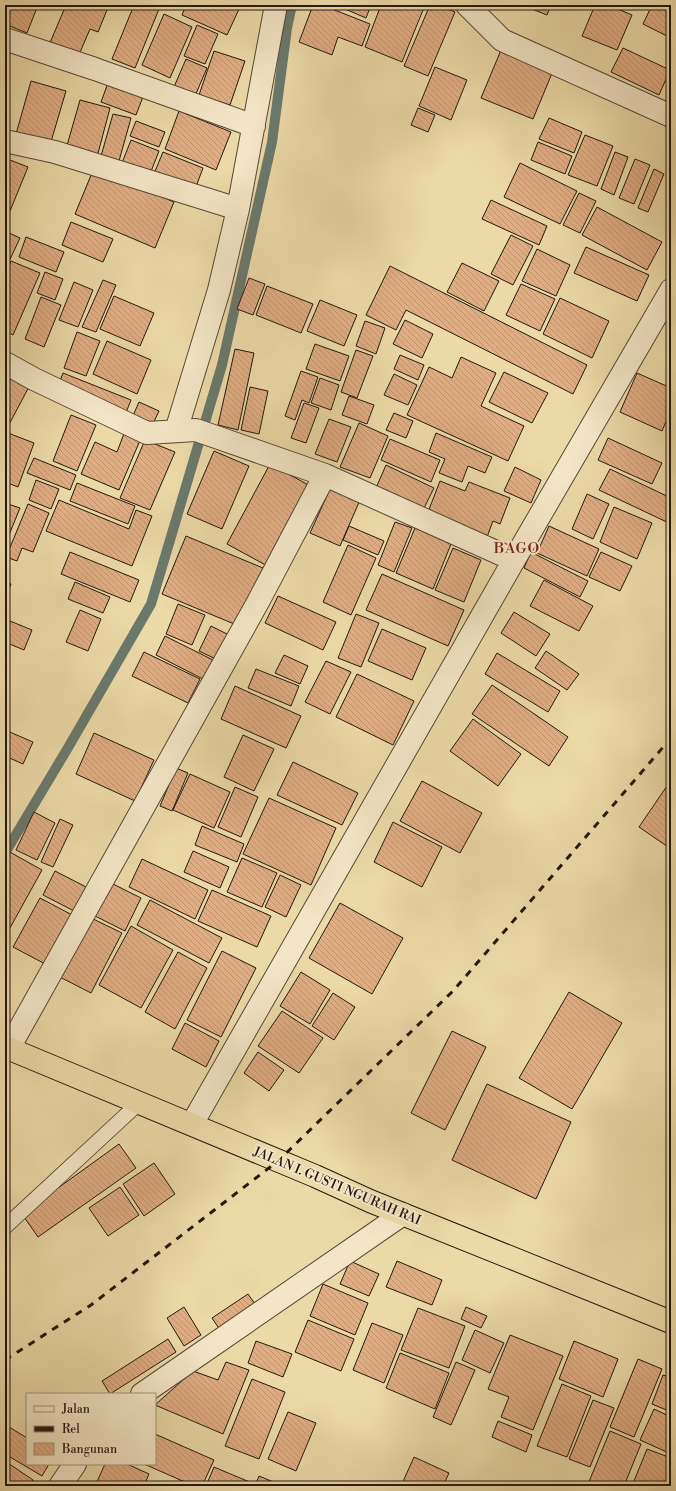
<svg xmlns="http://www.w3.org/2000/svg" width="676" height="1491" font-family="'Libre Bodoni',serif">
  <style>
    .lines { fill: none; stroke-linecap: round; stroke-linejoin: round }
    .stream { stroke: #6a796c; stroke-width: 10 }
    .building { fill: url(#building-back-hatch); stroke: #231810 }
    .lane-casing { stroke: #554836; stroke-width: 16 }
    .street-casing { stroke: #554836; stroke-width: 24 }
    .highway-casing { stroke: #231810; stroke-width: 24 }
    .lane { stroke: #f3e6c6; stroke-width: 14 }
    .street { stroke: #f3e6c6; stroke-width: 22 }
    .highway { stroke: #ecd9a8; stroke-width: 22 }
    .rail { stroke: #231810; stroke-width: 3; stroke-dasharray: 7 7; stroke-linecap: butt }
    .labels { text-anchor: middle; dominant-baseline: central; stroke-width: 3.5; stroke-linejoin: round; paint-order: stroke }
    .street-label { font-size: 13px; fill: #231810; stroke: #f3e6c6 }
    .quarter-label { font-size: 15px; letter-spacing: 1px; fill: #7a1f14; stroke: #f3e6c6 }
  </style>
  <defs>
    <pattern id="building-back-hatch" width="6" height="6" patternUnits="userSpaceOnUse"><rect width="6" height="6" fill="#e1ad83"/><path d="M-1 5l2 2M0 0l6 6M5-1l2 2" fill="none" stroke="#c19470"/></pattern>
  </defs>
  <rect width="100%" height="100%" fill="#ecd9a8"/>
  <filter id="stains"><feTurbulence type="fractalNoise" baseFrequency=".005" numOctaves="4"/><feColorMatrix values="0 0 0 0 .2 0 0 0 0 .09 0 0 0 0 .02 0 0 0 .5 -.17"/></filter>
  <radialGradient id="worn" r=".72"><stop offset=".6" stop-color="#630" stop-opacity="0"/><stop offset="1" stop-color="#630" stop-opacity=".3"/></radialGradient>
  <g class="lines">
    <!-- stream -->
    <path class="stream" d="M5 853 69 746 151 604 222 365 272 142 287 28 292 5"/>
  </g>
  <!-- building -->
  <path class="building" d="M5 5H38L27 33 5 24Z
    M66 5H109L98 32 90 29 78 57 49 45Z
    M134 5H149L159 9 135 68 112 59Z
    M186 5H235L240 7 227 35 182 15Z
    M313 5H322L370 24 362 46 338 37 332 55 299 42Z
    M339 5H371L366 18 338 6Z
    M381 5H425L402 62 365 47Z
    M430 5H439L455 12 428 76 404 66Z
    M522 5H551L547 15Z
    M595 5H608L632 15 617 50 582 36Z
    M652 5H671V38L643 24Z
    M164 14 192 27 170 78 142 65Z
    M197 25 218 34 205 64 184 56Z
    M623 48 670 70 659 95 611 72Z
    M501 50 553 71 533 119 481 98Z
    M214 51 245 61 230 105 199 95Z
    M186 59 207 68 195 96 174 87Z
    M435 67 467 80 451 120 419 106Z
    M109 80 144 94 136 115 101 102Z
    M31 81 66 91 50 145 16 134Z
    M80 100 110 108 97 157 66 149Z
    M418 108 435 115 428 132 411 125Z
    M179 111 231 132 216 170 165 149Z
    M113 114 131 118 119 161 101 156Z
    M549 118 582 132 574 153 539 139Z
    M136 121 165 132 159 147 130 136Z
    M585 135 613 146 597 186 568 175Z
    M131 140 159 151 150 174 122 163Z
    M538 142 572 156 565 174 531 160Z
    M163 152 203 168 194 192 153 176Z
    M615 152 628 157 614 195 601 189Z
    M5 158 28 167 10 211 5 209Z
    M635 159 650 165 634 204 619 198Z
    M520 163 577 191 560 224 504 197Z
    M94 168 174 202 155 248 75 214Z
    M654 169 664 174 648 212 638 208Z
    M579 193 596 201 580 233 563 225Z
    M491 200 547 226 539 245 482 219Z
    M597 207 662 242 647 270 582 235Z
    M71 222 113 239 103 262 62 245Z
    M5 231 20 238 5 270Z
    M511 235 533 246 513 285 491 274Z
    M26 237 64 252 56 272 19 257Z
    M586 247 649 275 637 301 574 273Z
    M537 249 570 265 556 296 522 281Z
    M11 261 40 273 13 335 5 331V275Z
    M462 263 499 281 484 311 447 292Z
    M390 266 587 365 573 394 406 310 396 330 366 315Z
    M45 272 63 279 55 300 37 293Z
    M249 278 265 284 253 315 237 309Z
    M103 280 116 285 96 332 82 327Z
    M74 282 93 290 78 327 59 320Z
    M521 284 555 299 540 331 506 315Z
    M267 286 313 304 301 333 256 315Z
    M114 296 154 313 140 346 100 329Z
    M41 297 61 305 44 347 25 339Z
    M560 298 609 321 592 358 543 334Z
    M320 300 357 315 344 346 307 331Z
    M405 320 433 334 422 358 393 344Z
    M365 321 385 328 376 354 356 346Z
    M77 332 100 341 86 376 64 368Z
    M107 341 151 360 137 394 93 374Z
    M315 344 349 356 340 381 306 369Z
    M235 349 254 353 238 430 218 425Z
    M356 350 373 356 357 398 341 392Z
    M400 355 424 365 418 380 394 369Z
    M461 357 496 373 481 406 524 426 508 461 407 415 429 367 452 378Z
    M5 370 31 383 5 432Z
    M301 371 318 377 309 403 302 400 295 420 285 416Z
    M504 372 548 393 532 423 489 402Z
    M63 373 131 400 125 415 57 388Z
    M637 373 671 388V410L662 431 620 412Z
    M394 374 417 385 408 405 384 395Z
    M320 378 339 385 331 410 311 403Z
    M250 387 268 391 259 434 241 430Z
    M349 396 374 405 367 424 342 415Z
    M139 402 159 411 152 426 132 418Z
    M304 403 319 408 306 443 291 438Z
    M394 413 413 421 406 438 386 430Z
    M71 415 96 425 77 471 53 461Z
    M329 419 351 427 337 462 315 454Z
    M359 423 388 436 370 478 340 467Z
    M125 431 141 438 119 490 81 474 95 442 117 452Z
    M8 433 34 443 18 487 5 482V441Z
    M436 433 492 457 485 473 468 466 462 482 439 473 445 459 429 452Z
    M608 438 662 463 652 484 598 460Z
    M390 439 440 460 431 482 381 460Z
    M145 440 175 452 150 510 120 498Z
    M214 451 249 466 222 529 187 514Z
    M34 458 76 475 70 490 27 473Z
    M270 464 314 488 271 568 227 544Z
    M386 465 434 488 423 510 376 488Z
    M515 467 541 480 531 503 504 491Z
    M610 469 671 498V524L599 490Z
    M36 480 59 489 51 509 29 500Z
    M440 481 465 491 469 482 510 498 500 524 493 521 487 537 428 512Z
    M77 483 135 506 128 524 70 501Z
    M331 487 360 500 340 546 310 533Z
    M587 494 609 504 593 539 572 529Z
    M59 500 129 529 136 510 152 516 132 566 46 531Z
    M5 503 20 508 9 535 5 533Z
    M28 504 49 513 33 552 22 548 17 561 6 557Z
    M614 507 652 523 637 559 600 542Z
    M395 522 412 528 394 572 378 565Z
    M349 526 384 541 378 555 343 540Z
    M549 526 599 549 587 576 537 553Z
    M415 528 451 544 433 589 396 573Z
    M186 536 263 568 239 626 162 594Z
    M348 545 376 558 351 615 323 602Z
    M453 548 481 560 464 602 435 590Z
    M70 552 139 580 130 602 61 574Z
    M531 552 588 581 580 597 524 568Z
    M601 552 632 566 620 591 589 577Z
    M382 574 464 610 448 646 366 610Z
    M544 580 593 606 579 631 530 606Z
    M5 581 11 584 5 598Z
    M75 582 110 597 103 613 68 599Z
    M278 596 336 622 323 650 265 623Z
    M178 604 205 615 192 645 166 634Z
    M80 610 101 619 88 651 66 642Z
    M514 612 550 634 536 656 501 633Z
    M356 614 379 623 361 667 338 658Z
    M5 619 32 630 24 650 5 642Z
    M211 626 235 638 222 662 199 651Z
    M382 629 426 648 412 680 368 661Z
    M165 636 213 660 203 679 156 655Z
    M546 651 579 674 567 690 535 668Z
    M144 652 200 679 188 703 132 676Z
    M497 653 560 691 548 712 485 674Z
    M284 655 308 666 300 684 275 673Z
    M326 661 351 672 330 714 305 702Z
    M256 669 299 686 291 706 248 688Z
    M357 674 414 701 393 745 336 717Z
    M492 685 568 737 549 766 472 714Z
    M235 686 301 716 286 748 221 719Z
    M473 719 521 754 498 786 450 751Z
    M5 730 33 742 23 764 5 756Z
    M94 733 154 760 135 801 76 774Z
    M243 735 274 749 254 791 224 777Z
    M293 762 358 793 342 825 277 795Z
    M176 768 188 773 172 811 160 806Z
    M190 774 230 792 214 828 173 810Z
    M671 780V849L639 827Z
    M422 781 482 813 460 853 400 821Z
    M235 787 258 797 241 837 218 827Z
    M269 798 336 828 311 885 243 854Z
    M34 812 55 823 37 860 16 850Z
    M60 819 73 825 53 867 41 862Z
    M393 822 442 847 422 887 374 862Z
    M202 826 244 844 237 862 195 845Z
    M8 851 42 870 5 937V856Z
    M193 851 229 867 220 888 184 872Z
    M242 858 277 873 262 907 227 892Z
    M142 859 208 890 195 919 129 887Z
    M55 871 90 889 78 913 43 895Z
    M280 875 301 885 286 917 265 907Z
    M111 883 141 898 125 931 95 916Z
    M212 890 271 916 257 947 198 921Z
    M40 898 76 917 49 966 13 947Z
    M150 900 222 938 209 963 137 925Z
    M340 903 403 938 372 994 309 958Z
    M85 915 122 933 91 993 54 974Z
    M131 926 173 950 141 1008 99 985Z
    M222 951 256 968 221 1037 187 1020Z
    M178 952 207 968 175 1029 145 1012Z
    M301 972 330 990 310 1024 280 1006Z
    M569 992 622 1023 572 1109 519 1078Z
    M333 993 355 1007 334 1040 312 1026Z
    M282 1011 323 1038 299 1073 258 1046Z
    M185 1023 219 1041 206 1067 172 1049Z
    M452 1031 486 1047 445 1130 411 1113Z
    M258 1052 284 1070 269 1091 244 1073Z
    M487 1084 571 1122 536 1199 452 1160Z
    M119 1144 136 1168 38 1237 22 1214Z
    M154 1163 175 1194 144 1216 123 1184Z
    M120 1187 139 1215 108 1236 89 1208Z
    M350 1261 379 1274 369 1296 340 1284Z
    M397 1261 442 1280 432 1305 386 1287Z
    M323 1284 368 1303 355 1335 310 1316Z
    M248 1294 260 1311 224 1336 212 1318Z
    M184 1307 201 1335 184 1346 167 1318Z
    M466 1307 487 1316 481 1328 461 1319Z
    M418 1308 465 1326 449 1368 401 1350Z
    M308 1320 354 1339 341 1371 295 1352Z
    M372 1323 403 1335 384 1383 353 1370Z
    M475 1330 504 1343 490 1373 462 1360Z
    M510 1335 563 1356 533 1430 501 1417 509 1397 488 1389Z
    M168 1339 176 1352 110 1394 102 1381Z
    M256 1341 292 1354 283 1377 248 1363Z
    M574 1341 618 1359 603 1397 559 1379Z
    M400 1353 449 1373 435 1409 386 1388Z
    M638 1359 662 1369 634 1437 610 1427Z
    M226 1362 249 1370 223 1434 155 1405 193 1371 218 1380Z
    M456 1362 475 1370 451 1425 433 1417Z
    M663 1375 671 1378V1412L652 1404Z
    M252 1379 285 1392 259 1459 225 1446Z
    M562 1384 591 1396 567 1457 537 1446Z
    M593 1400 614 1408 590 1467 569 1459Z
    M654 1409 671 1417V1454L640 1440Z
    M288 1412 316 1423 296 1471 268 1459Z
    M498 1421 532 1435 526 1452 492 1437Z
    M9 1427 27 1438V1464H49L42 1476 5 1454V1434Z
    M610 1431 641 1444 624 1486H593L588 1484Z
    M155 1434 214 1460 202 1486H194L144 1464H155Z
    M647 1449 671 1458V1486H632Z
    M414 1457 449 1473 443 1486H401Z
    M5 1461 33 1480 29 1486H5Z
    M105 1464H127L149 1474 144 1486H95Z
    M214 1467 252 1483 250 1486H206Z
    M259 1476 283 1486H255Z"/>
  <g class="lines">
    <defs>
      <path id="lane" d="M5 1227 140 1102"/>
      <path id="street" d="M467 5 502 40 671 116
        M5 39 95 69 254 126
        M5 141 55 152 238 209
        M5 363 34 379 147 433 196 430 325 475 514 560
        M176 431 219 290 238 209 276 5
        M9 1048 258 602 325 475
        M192 1124 514 560 671 290
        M142 1394 403 1214
        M60 1486 75 1464"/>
      <path id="highway" d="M5 1047 315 1176 370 1201 671 1322"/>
    </defs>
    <!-- lane casing -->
    <use href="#lane" class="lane-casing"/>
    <!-- street casing -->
    <use href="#street" class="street-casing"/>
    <!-- highway casing -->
    <use href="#highway" class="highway-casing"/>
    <!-- lane -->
    <use href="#lane" class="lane"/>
    <!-- street -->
    <use href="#street" class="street"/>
    <!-- highway -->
    <use href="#highway" class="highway"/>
    <!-- rail -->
    <path class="rail" d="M5 1360 91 1305 278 1161 453 991 671 738"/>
  </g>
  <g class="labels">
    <!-- street labels -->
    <g class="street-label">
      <text transform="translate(337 1186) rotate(23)">JALAN I. GUSTI NGURAH RAI</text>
    </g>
    <!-- quarter labels -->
    <g class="quarter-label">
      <text x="517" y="548">BAGO</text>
    </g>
  </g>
  <!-- margin -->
  <rect width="676" height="1491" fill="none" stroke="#ecd9a8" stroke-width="20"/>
  <rect x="6" y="6" width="664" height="1479" fill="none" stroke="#231810" stroke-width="2"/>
  <rect x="10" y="10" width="656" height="1471" fill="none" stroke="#231810"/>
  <!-- legend -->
  <rect x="26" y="1393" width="130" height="72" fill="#f3e6c6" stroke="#a0947d"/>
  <rect x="34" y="1406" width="20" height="6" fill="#f3e6c6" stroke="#a0947d"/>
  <text x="62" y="1413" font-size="12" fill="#231810">Jalan</text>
  <rect x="34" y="1426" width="20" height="6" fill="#231810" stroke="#a0947d"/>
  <text x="62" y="1433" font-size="12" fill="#231810">Rel</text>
  <rect x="34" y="1443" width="20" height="12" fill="url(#building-back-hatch)" stroke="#a0947d"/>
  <text x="62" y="1453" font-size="12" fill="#231810">Bangunan</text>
  <rect width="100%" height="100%" filter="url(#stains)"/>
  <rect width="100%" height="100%" fill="url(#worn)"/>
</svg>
